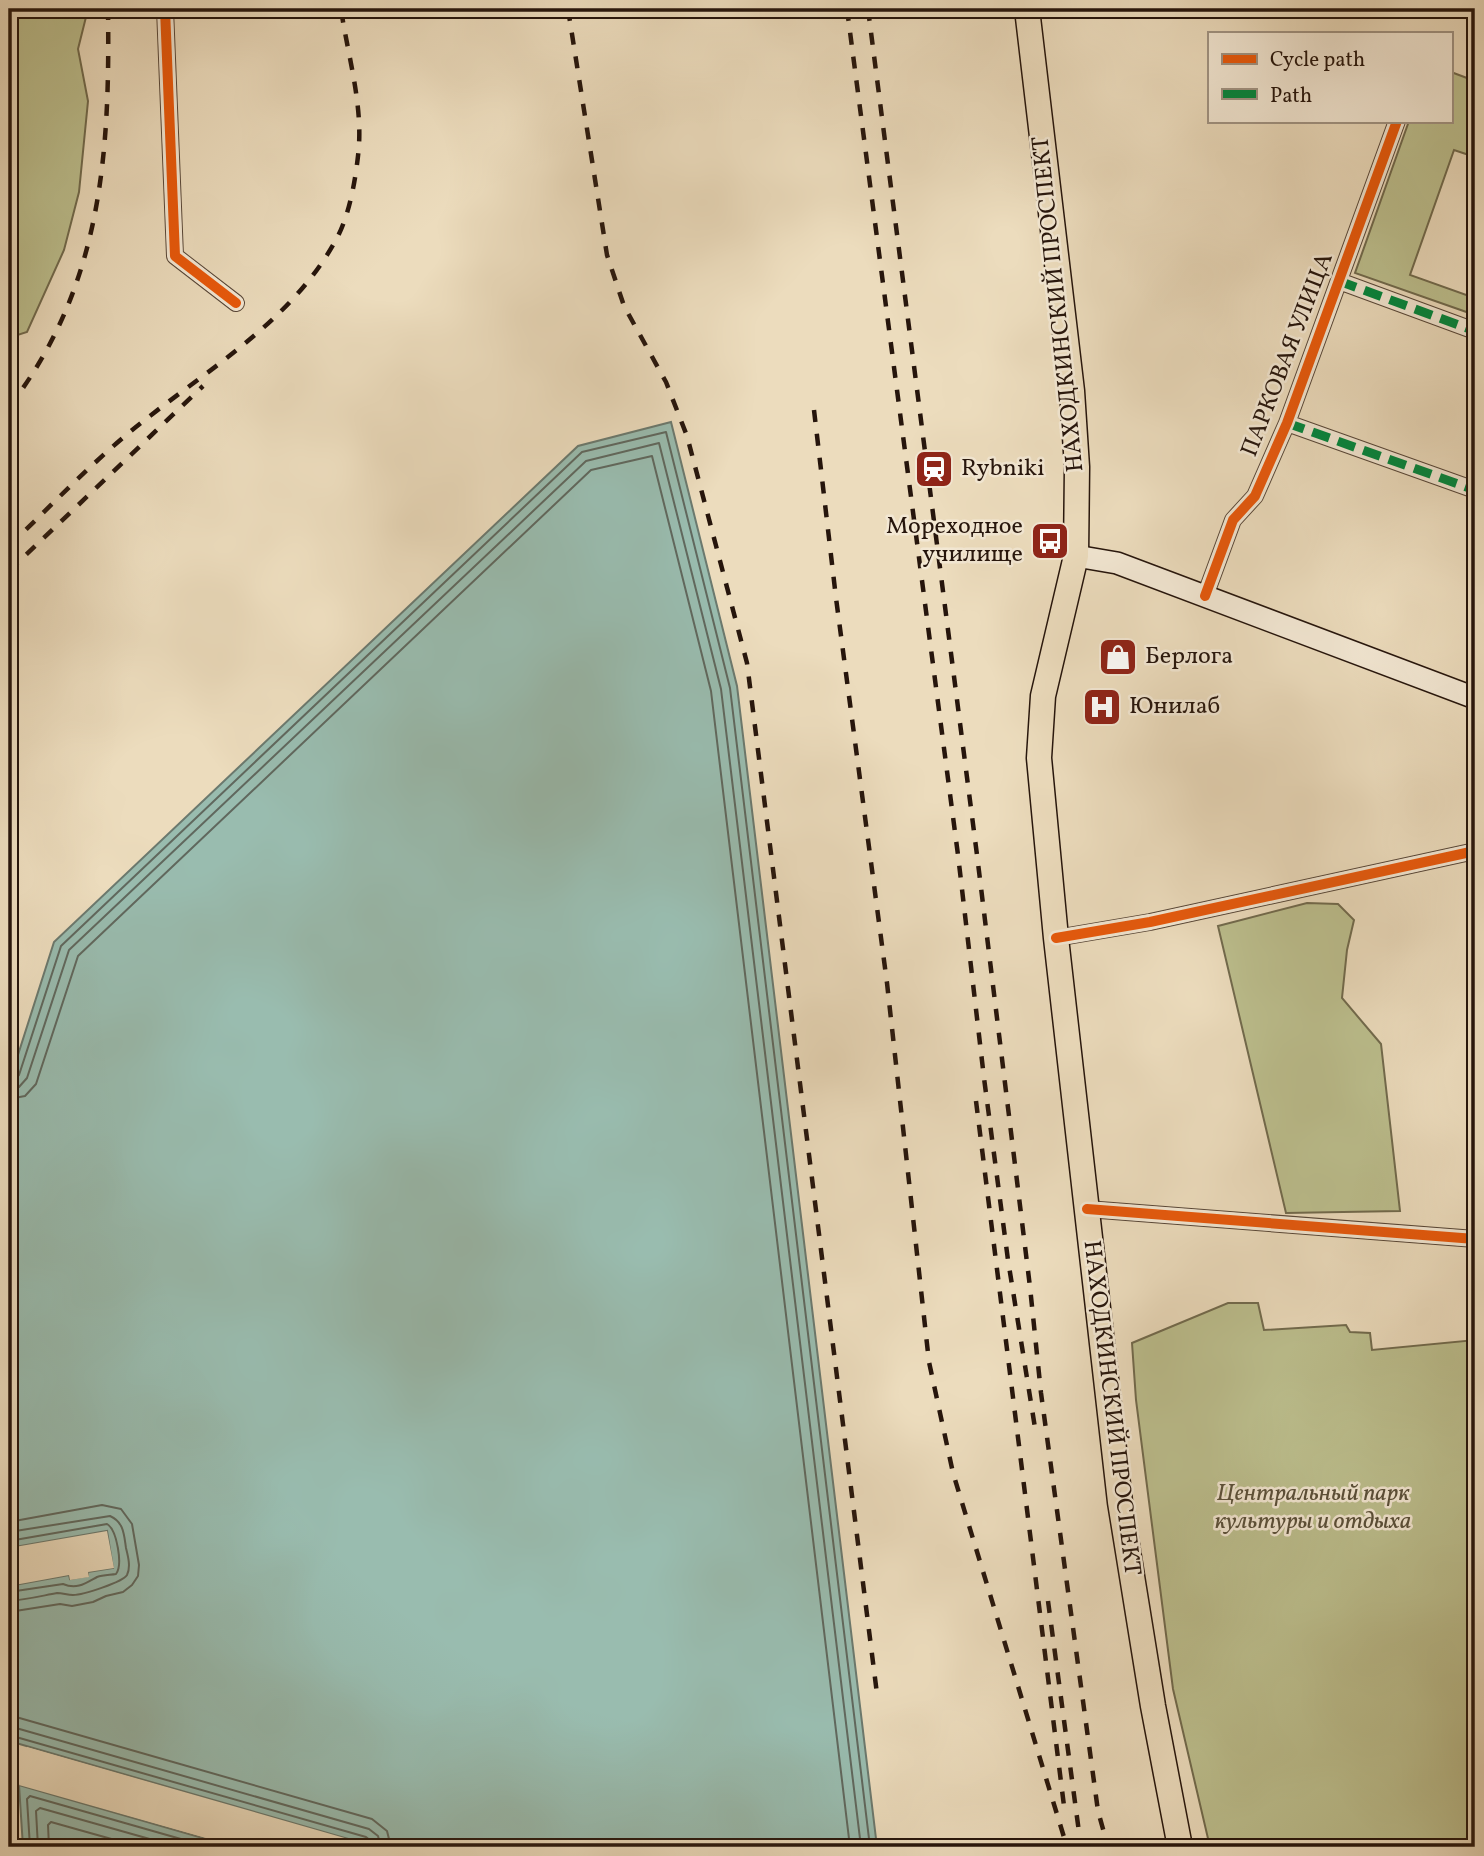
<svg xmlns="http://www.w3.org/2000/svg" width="1484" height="1856" font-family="Vollkorn,serif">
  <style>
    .green { fill: #bcbf8e; stroke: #716a4d; stroke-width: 2 }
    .water { fill: #99bcaf; stroke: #6b796e; stroke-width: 2 }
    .pier { fill: #ecdcbd }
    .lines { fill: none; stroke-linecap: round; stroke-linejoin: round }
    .shore { stroke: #60685e; stroke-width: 2 }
    .minor-casing { stroke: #584738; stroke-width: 18 }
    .secondary-casing { stroke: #26150c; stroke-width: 24 }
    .primary-casing { stroke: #26150c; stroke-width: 27 }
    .minor { stroke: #f3e8d4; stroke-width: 16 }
    .secondary { stroke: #f3e8d4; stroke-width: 21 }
    .primary { stroke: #ecdcbd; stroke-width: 24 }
    .rail { stroke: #26150c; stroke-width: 4.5; stroke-dasharray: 12 12; stroke-linecap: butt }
    .quiet { stroke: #00873e; stroke-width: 9; stroke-dasharray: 18 9; stroke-linecap: butt }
    .cycleway-casing { stroke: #f3e8d4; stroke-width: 15 }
    .cycleway { stroke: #e8590c; stroke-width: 10 }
    .labels { text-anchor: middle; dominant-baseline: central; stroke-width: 5; stroke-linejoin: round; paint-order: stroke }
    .street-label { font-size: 24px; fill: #26150c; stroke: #f3e8d4 }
    .poi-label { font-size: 24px; fill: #26150c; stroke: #f3e8d4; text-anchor: start }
    .park-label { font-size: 24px; font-style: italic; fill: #5a503a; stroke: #f3e8d4 }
  </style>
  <rect width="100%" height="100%" fill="#ecdcbd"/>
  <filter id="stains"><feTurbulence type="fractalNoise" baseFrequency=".00286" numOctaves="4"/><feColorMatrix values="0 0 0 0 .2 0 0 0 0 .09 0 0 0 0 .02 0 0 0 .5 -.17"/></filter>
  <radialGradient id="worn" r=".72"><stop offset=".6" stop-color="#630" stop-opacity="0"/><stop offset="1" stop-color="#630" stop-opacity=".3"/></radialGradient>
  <!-- green -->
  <path class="green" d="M9 9H88L78 49 88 101 79 192 64 250 27 332 11 337 9 340Z
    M1451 72 1475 81V157L1454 150 1410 275 1469 296 1475 279V315L1355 273 1409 121H1451Z
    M1307 903 1338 904 1354 920 1347 950 1342 998 1381 1044 1400 1211 1286 1213 1218 926Z
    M1228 1303H1258L1264 1330 1346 1325 1350 1332 1370 1333 1372 1350 1475 1340V1847H1210L1173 1689 1136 1400 1132 1343Z"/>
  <!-- water -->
  <path class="water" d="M671 422 737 686 877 1847H376L9 1741V1586L69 1575 70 1579 88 1576V1572L113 1568 107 1531 9 1548V1083L54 942 578 446Z
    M19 1785 234 1847H23Z"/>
  <!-- pier -->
  <path class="pier" d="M107 1531 114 1568 88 1572 89 1577 70 1580 69 1575 9 1586V1582L69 1572 73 1576 84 1574 86 1569 109 1565 104 1535 9 1552V1548Z
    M27 1747 376 1847H363L26 1751Z
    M20 1782 235 1844 238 1847 19 1785Z"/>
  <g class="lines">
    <!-- shore -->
    <path class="shore" d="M9 1080 15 1079 19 1075 61 946 582 452 666 432 730 688 870 1847
      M9 1089 19 1087 27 1078 69 950 586 461 659 443 721 689 861 1847
      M9 1099 25 1096 36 1084 78 956 591 470 652 456 711 691 850 1847
      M9 1522 102 1505 121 1509 132 1524 139 1565 138 1576 132 1585 123 1592 106 1596 93 1602 72 1606 60 1604 9 1612
      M9 1532 110 1516C124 1522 124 1535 126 1548 128 1556 131 1567 127 1575 123 1582 83 1595 73 1595 67 1595 63 1593 57 1593 41 1596 25 1600 9 1601
      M9 1541 107 1524C117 1530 123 1565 116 1574 110 1575 103 1575 97 1577 86 1583 77 1590 63 1584L9 1592
      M9 1715 372 1819 387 1831 391 1847
      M9 1726 369 1829 378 1836 381 1847
      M9 1735 366 1837 371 1841 372 1847
      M30 1847 27 1799 30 1796 209 1847
      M38 1847 36 1811 40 1808 178 1847
      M49 1847 48 1825 51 1822 140 1847"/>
    <defs>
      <path id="minor" d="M165 9 175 256 236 303
        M1339 281 1475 331
        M1287 423 1475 490
        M1205 596 1233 520 1255 496 1287 423 1397 121
        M1056 938 1150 922 1475 851
        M1087 1209 1475 1239"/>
      <path id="secondary" d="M1076 556 1117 563 1475 698"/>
      <path id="primary" d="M1027 9 1072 391 1077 467 1076 556 1043 696 1039 758 1056 938 1120 1502 1153 1706 1180 1847"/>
    </defs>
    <!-- minor casing -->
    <use href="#minor" class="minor-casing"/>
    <!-- secondary casing -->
    <use href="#secondary" class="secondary-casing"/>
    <!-- primary casing -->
    <use href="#primary" class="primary-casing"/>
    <!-- minor -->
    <use href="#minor" class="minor"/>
    <!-- secondary -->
    <use href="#secondary" class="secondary"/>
    <!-- primary -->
    <use href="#primary" class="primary"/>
    <!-- rail -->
    <path class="rail" d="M568 9 607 255 624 306 666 382 687 436 747 663 877 1694
      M847 9 958 855 984 1078 1008 1260 1036 1434
      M868 9 977 855 1030 1287 1041 1393 1098 1811 1108 1847
      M9 407C102 287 110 154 108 9
      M814 410 836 598 887 983 929 1362 953 1473 1067 1847
      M9 546C52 505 94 460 141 423 211 367 293 320 337 238 349 215 355 183 358 156 364 107 348 57 341 9
      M9 571 203 386
      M9 972V1014
      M976 1101 1064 1806
      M1048 1601 1081 1847"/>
    <!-- quiet -->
    <path class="quiet" d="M1339 281 1475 331
      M1287 423 1475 490"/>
    <defs>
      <path id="cycleway" d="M165 9 175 256 236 303
        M1205 596 1233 520 1255 496 1287 423 1397 121
        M1056 938 1150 922 1475 851
        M1087 1209 1475 1239"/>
    </defs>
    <!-- cycleway casing -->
    <use href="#cycleway" class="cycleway-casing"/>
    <!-- cycleway -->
    <use href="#cycleway" class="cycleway"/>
  </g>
  <!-- icons -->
  <defs>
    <symbol id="station-square" viewBox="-11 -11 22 22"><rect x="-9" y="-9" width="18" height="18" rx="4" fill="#8f2418" stroke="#f3e8d4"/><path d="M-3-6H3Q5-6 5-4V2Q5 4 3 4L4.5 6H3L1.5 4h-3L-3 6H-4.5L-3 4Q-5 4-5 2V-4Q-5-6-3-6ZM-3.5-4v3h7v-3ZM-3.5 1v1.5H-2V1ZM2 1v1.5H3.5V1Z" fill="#fff"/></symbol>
    <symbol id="bus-square" viewBox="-11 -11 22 22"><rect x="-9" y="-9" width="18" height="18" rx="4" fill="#8f2418" stroke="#f3e8d4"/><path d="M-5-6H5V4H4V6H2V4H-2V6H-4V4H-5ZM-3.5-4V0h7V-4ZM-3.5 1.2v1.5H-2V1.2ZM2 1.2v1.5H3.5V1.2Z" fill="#fff"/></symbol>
    <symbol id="shop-square" viewBox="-11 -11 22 22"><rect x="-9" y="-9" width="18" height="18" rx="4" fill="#8f2418" stroke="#f3e8d4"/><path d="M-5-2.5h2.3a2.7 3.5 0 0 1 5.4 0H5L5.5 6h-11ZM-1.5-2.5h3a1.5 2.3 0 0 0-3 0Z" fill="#fff"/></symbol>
    <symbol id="hospital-square" viewBox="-11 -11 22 22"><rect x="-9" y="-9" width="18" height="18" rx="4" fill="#8f2418" stroke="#f3e8d4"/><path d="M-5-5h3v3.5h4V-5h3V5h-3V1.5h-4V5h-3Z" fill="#fff"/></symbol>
  </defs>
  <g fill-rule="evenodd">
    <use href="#station-square" x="912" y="447" width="44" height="44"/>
    <use href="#bus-square" x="1028" y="519" width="44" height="44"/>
    <use href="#shop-square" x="1096" y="635" width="44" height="44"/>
    <use href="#hospital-square" x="1080" y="685" width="44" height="44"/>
  </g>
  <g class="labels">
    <!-- street labels -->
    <g class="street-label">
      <text transform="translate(1059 304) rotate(-96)">НАХОДКИНСКИЙ ПРОСПЕКТ</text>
      <text transform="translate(1288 355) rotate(-69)">ПАРКОВАЯ УЛИЦА</text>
      <text transform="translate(1111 1408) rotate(83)">НАХОДКИНСКИЙ ПРОСПЕКТ</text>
    </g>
    <!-- poi labels -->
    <g class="poi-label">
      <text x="961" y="469">Rybniki</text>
      <text x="1023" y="527" text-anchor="end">Мореходное<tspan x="1023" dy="28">училище</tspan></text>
      <text x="1145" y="657">Берлога</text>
      <text x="1129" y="707">Юнилаб</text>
    </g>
    <!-- park labels -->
    <g class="park-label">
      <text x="1313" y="1494">Центральный парк<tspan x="1313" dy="28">культуры и отдыха</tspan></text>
    </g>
  </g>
  <!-- margin -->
  <rect width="1484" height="1856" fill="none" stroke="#ecdcbd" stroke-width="35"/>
  <rect x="10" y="10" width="1463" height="1835" fill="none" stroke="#26150c" stroke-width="3.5"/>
  <rect x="18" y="18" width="1449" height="1821" fill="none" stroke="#26150c" stroke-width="2"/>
  <!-- legend -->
  <rect x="1208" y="32" width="245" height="91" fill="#f3e8d4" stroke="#a19484" stroke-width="2"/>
  <rect x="1222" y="54" width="35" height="10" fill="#e8590c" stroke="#a19484" stroke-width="2"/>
  <text x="1270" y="66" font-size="21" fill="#26150c">Cycle path</text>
  <rect x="1222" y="89" width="35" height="10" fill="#00873e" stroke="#a19484" stroke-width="2"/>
  <text x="1270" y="102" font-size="21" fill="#26150c">Path</text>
  <rect width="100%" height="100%" filter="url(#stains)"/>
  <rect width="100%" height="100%" fill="url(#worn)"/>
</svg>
